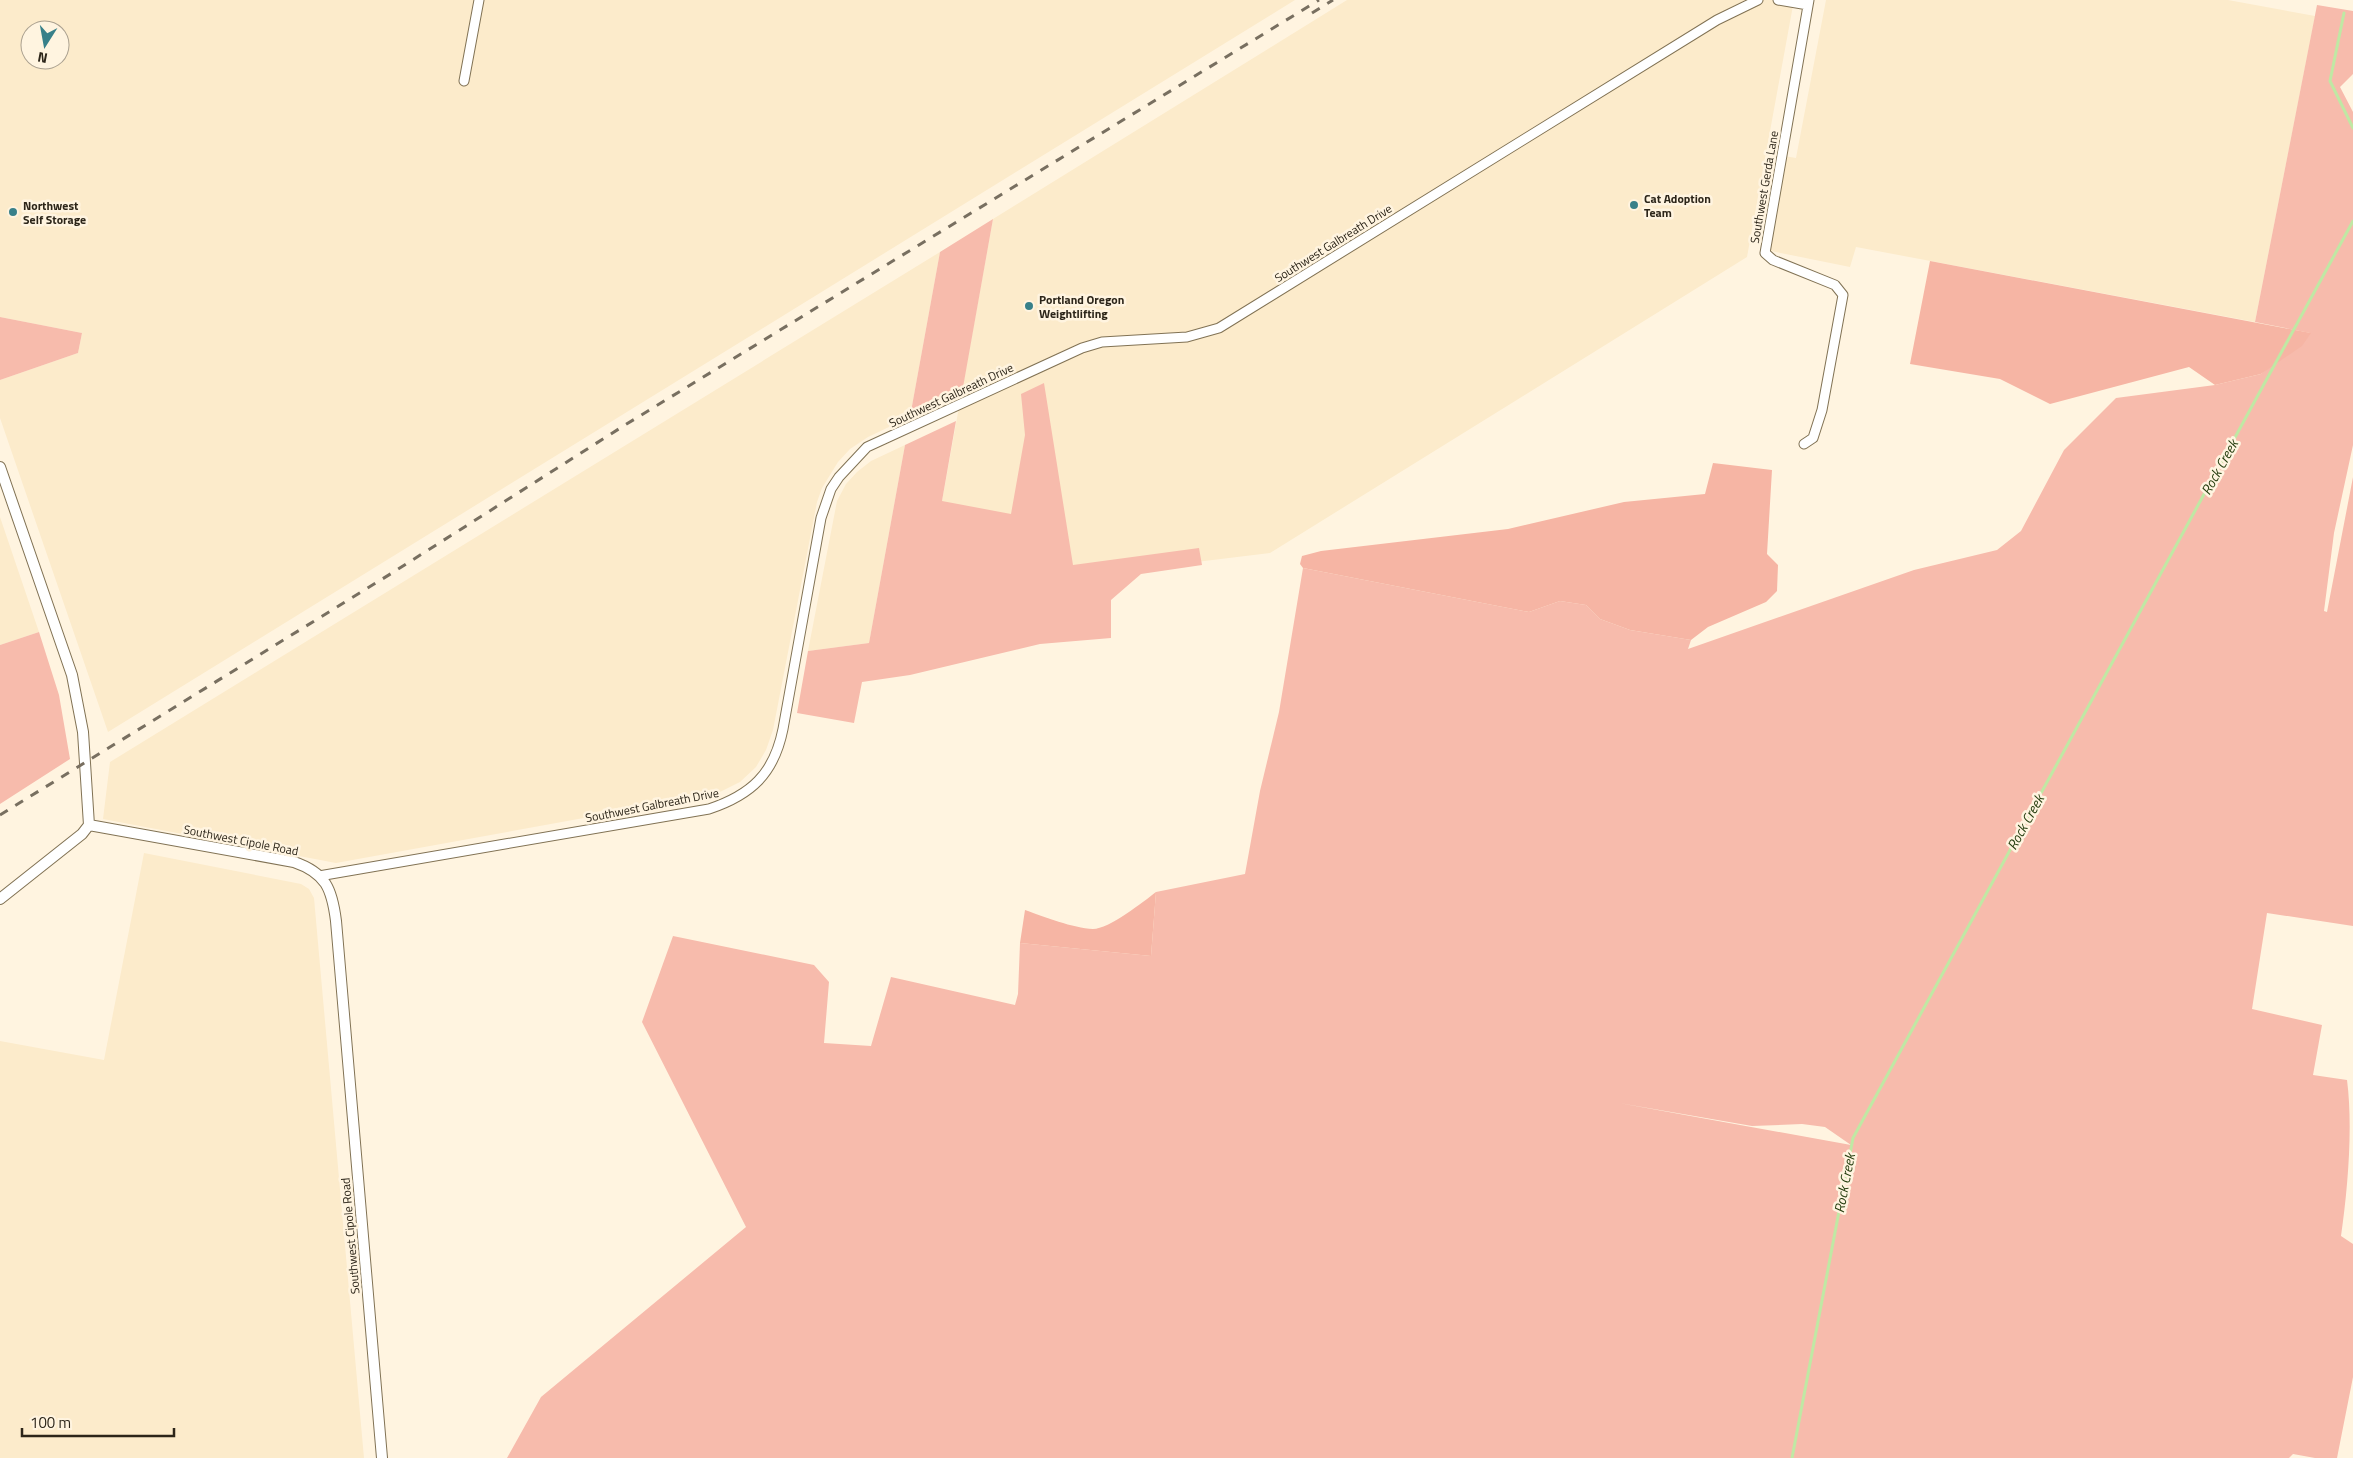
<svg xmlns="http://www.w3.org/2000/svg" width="2353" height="1458" font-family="'Titillium Web',sans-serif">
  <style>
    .built { fill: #fcebcb; fill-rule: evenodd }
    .green { fill: #f7bbac; fill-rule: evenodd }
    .forest { fill: #f6b5a4 }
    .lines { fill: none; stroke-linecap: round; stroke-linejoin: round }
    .stream { stroke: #c0e8a4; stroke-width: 3 }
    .minor-casing { stroke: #817254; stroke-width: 11 }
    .tertiary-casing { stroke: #817254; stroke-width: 12 }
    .minor { stroke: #fff; stroke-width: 9 }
    .tertiary { stroke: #fff; stroke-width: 10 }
    .rail { stroke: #786f60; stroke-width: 3; stroke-dasharray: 9 9; stroke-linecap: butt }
    .poi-dot { fill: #388089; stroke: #fff4e0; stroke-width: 2 }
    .labels { text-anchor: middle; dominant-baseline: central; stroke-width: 5; stroke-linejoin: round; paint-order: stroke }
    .street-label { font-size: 12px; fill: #2c2519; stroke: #fff4e0 }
    .poi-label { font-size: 12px; font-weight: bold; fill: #2c2519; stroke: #fff4e0; text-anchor: start }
    .water-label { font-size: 14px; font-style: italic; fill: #263e0f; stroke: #fff4e0 }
  </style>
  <rect width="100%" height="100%" fill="#fff4e0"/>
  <!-- built -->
  <path class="built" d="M0 0H1295L108 732 0 418V380L78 353 82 333 0 317ZM30 30H60V60H30Z
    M1347 0H1794L1747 257 1270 553 925 595 993 219Z
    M1826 0H2228L2315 16 2255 322 1856 247 1850 267 1761 249 1778 155 1796 158Z
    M940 252 910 417 868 437 850 449 838 462 822 488 817 502 773 730 766 750 756 767 740 782 716 794 336 863 103 819 110 762Z
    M905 445 869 643 808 651 837 501 846 484 857 472 871 461Z
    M0 517 39 632 0 645Z
    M144 853 301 884 309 889 314 898 364 1458H0V1041L104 1060Z"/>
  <!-- green -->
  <path class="green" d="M2317 5 2353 11V74L2340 87 2353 112V445L2334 533 2324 611 2327 612 2353 477V926L2267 913 2252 1009 2322 1025 2313 1075 2347 1080C2353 1126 2348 1188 2341 1236L2353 1244V1377L2337 1458H2315L2293 1454 2289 1458H507L541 1397 746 1227 642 1022 673 936 814 965 829 982 824 1043 871 1046 891 977 1015 1005 1018 994 1020 943 1151 956 1156 892 1245 874 1260 791 1279 712 1303 568 1529 612 1560 601 1586 605 1600 619 1630 630 1691 640 1688 649 1914 570 1997 550 2021 531 2064 450 2116 398 2215 385 2261 374 2310 333 2255 322ZM1619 1103 1752 1126 1802 1124 1825 1127 1851 1145Z
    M993 219 962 393 910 417 940 252Z
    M0 317 82 333 78 353 0 380Z
    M1044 383 1073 565 1199 548 1202 565 1141 574 1111 600V638L1040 644 910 675 862 682 854 723 797 713 808 651 869 643 905 445 956 421 942 501 1011 514 1025 435 1021 394Z
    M39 632 59 695 70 759 0 804V645Z"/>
  <!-- forest -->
  <path class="forest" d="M1930 261 2311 333 2302 346 2261 374 2215 385 2189 367 2050 404 2000 379 1910 364Z
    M1713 463 1772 470 1767 554 1778 565 1777 591 1766 602 1708 627 1691 640 1630 630 1600 619 1586 605 1560 601 1529 612 1303 568 1300 564 1302 556 1321 551 1508 529 1624 502 1705 494Z
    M1156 892 1151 956 1020 943 1025 910C1044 917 1073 928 1093 929 1109 929 1143 902 1156 892Z"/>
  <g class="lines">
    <!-- stream -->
    <path class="stream" d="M2344 13 2330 81 2353 128
      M1792 1458 1853 1138 2353 221"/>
    <defs>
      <path id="minor" d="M1778 0 1808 5
        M464 81 479 0
        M1804 444 1813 438 1822 410 1843 295 1835 285 1773 260 1765 253 1809 0
        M319 876 709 809C751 795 774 774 783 729L821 518 831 489 839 477 867 447 1082 348 1102 342 1187 337 1219 328 1717 20 1758 0"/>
      <path id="tertiary" d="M0 467 72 675 83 732 89 825
        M89 825 294 862C326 873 332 889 336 921L382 1458
        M0 899 82 834 89 825"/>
    </defs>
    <!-- minor casing -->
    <use href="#minor" class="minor-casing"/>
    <!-- tertiary casing -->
    <use href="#tertiary" class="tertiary-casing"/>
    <!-- minor -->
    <use href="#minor" class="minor"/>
    <!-- tertiary -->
    <use href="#tertiary" class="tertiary"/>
    <!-- rail -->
    <path class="rail" d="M1312 13 1333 0
      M0 815 392 573 625 425 1319 0"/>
  </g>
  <!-- markers -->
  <g class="poi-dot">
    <circle cx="1634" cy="205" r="5"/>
    <circle cx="13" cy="212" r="5"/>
    <circle cx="1029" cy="306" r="5"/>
  </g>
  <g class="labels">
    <!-- street labels -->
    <g class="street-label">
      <text transform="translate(1764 187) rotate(-80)">Southwest Gerda Lane</text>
      <text transform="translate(1333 243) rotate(-32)">Southwest Galbreath Drive</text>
      <text transform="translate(951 395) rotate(-25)">Southwest Galbreath Drive</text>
      <text transform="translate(652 805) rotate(-11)">Southwest Galbreath Drive</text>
      <text transform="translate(241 840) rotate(11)">Southwest Cipole Road</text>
      <text transform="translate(350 1236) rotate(-95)">Southwest Cipole Road</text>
    </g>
    <!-- poi labels -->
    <g class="poi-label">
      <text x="1644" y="198">Cat Adoption<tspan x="1644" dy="14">Team</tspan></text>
      <text x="23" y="205">Northwest<tspan x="23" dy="14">Self Storage</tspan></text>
      <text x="1039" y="299">Portland Oregon<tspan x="1039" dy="14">Weightlifting</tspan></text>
    </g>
    <!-- water labels -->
    <g class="water-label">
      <text transform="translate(2219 467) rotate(-61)">Rock Creek</text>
      <text transform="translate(2025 822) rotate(-61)">Rock Creek</text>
      <text transform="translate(1844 1183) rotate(-79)">Rock Creek</text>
    </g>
  </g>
  <!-- north arrow -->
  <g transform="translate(45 45) rotate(191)"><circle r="24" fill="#fff4e0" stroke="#aba190"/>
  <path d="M0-4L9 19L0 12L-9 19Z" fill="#388089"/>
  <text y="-8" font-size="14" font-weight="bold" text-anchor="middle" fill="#2c2519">N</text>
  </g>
  <!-- scale -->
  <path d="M22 1428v8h152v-8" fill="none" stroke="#2c2519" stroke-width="2.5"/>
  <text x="30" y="1428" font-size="15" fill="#2c2519" stroke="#fff4e0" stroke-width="4" paint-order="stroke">100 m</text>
</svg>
